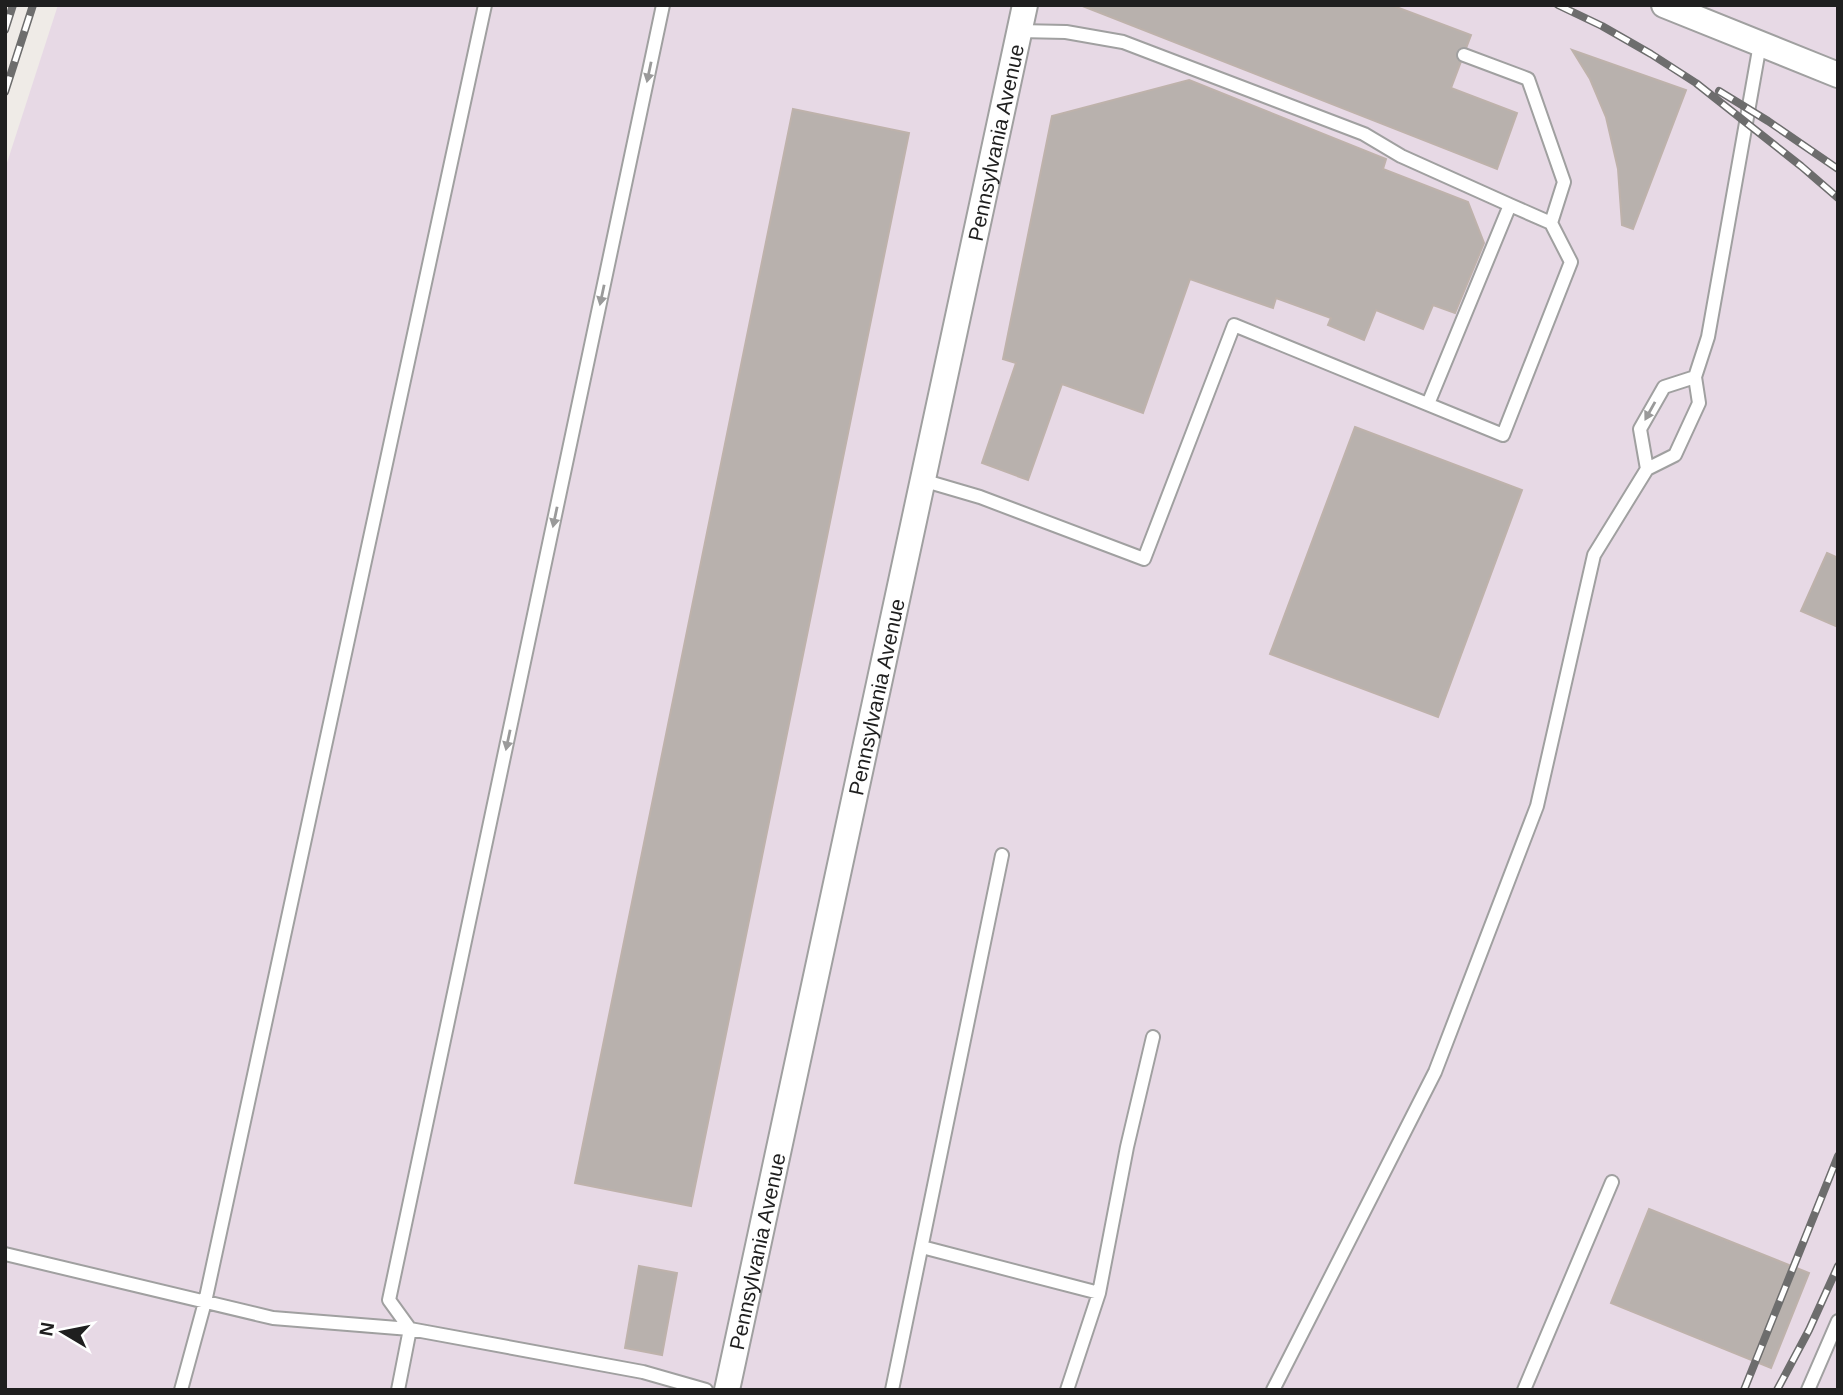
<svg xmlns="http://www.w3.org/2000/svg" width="1843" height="1395" font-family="Helvetica,sans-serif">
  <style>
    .industrial { fill: #e7d9e5 }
    .building { fill: #b8b1ad; stroke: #beb2ab; stroke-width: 2 }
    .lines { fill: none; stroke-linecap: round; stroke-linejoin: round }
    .lane-casing { stroke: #a0a0a0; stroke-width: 16 }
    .street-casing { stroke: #a0a0a0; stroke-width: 28 }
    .lane { stroke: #fff; stroke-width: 12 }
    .street { stroke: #fff; stroke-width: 24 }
    .rail-casing { stroke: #6d6d6d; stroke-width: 8 }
    .rail { stroke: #fff; stroke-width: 5; stroke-dasharray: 16; stroke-linecap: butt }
    .oneway { fill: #9a9a9a }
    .labels { text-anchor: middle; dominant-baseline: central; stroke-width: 5; stroke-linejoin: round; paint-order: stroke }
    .street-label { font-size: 21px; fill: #1f1f1f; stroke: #fff }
  </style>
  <rect width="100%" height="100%" fill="#efebe7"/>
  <!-- industrial -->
  <path class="industrial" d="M58 5H1838V1390H5V169Z"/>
  <!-- building -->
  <path class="building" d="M1080 5H1391L1471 35 1451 88 1517 113 1497 169Z
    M1572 50 1686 90 1633 229 1622 225 1618 169 1606 117 1590 79Z
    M1189 80 1386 159 1383 169 1468 202 1484 243 1455 313 1433 305 1423 329 1376 310 1364 340 1328 325 1331 318 1276 298 1273 308 1190 279 1143 413 1062 384 1028 480 982 463 1016 363 1003 359 1052 116Z
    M793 109 909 133 691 1206 575 1183Z
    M1355 427 1522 490 1438 717 1270 654Z
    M1827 553 1838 558V627L1801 611Z
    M1649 1209 1809 1273 1771 1368 1611 1303Z
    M639 1266 677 1273 662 1355 625 1348Z"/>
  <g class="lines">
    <defs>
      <path id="lane" d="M1019 31 1066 32 1123 42 1364 134 1401 156 1510 205
        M1464 55 1528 79 1564 182 1551 223
        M1647 469 1640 429 1664 387 1695 377
        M922 480 980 497 1144 559 1234 325 1503 435 1571 262 1551 223 1510 205 1428 404
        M922 1247 1099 1293
        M5 1254 273 1318 410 1329
        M410 1329 389 1300 663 5
        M181 1390 205 1302 485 5
        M398 1390 410 1329 643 1372 706 1390
        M892 1390 1002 855
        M1067 1390 1099 1293 1127 1147 1153 1037
        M1273 1390 1435 1072 1537 806 1594 555 1647 469 1675 455 1699 403 1695 377 1708 337 1760 44
        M1524 1390 1612 1182
        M1808 1390 1838 1321"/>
      <g id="street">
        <path d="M1664 5 1838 75"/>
        <path id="s1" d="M727 1390 1025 5"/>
      </g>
    </defs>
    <!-- lane casing -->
    <use href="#lane" class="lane-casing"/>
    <!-- street casing -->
    <use href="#street" class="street-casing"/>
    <!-- lane -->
    <use href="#lane" class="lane"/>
    <!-- street -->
    <use href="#street" class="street"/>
    <defs>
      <path id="rail" d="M1558 5 1602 26 1651 54 1696 83 1801 166 1838 198
        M5 30 13 5
        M1719 91 1768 121 1838 169
        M5 92 33 5
        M1744 1390 1838 1156
        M1777 1390 1809 1330 1838 1266"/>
    </defs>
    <!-- rail casing -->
    <use href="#rail" class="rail-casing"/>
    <!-- rail -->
    <use href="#rail" class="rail"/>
  </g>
  <!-- one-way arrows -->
  <defs><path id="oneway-solid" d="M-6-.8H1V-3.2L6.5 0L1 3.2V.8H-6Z" transform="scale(1.75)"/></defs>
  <g class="oneway">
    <use href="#oneway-solid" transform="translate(649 72) rotate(102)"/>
    <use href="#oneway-solid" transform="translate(602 295) rotate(102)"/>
    <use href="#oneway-solid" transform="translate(1650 411) rotate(119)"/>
    <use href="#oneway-solid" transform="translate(555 517) rotate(102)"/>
    <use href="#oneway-solid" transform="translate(508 740) rotate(102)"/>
  </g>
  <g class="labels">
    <!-- street labels -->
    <g class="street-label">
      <text stroke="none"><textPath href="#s1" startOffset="1276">Pennsylvania Avenue</textPath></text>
      <text stroke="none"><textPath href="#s1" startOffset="709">Pennsylvania Avenue</textPath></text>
      <text stroke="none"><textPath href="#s1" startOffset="142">Pennsylvania Avenue</textPath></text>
    </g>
  </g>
  <!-- border -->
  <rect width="1843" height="1395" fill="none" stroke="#1f1f1f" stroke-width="14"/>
  <!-- north arrow -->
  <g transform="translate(63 1332) rotate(280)" stroke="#ffffff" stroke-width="5" paint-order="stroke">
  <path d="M0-5L12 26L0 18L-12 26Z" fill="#1f1f1f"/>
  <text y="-10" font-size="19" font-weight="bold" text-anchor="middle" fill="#1f1f1f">N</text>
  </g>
</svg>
